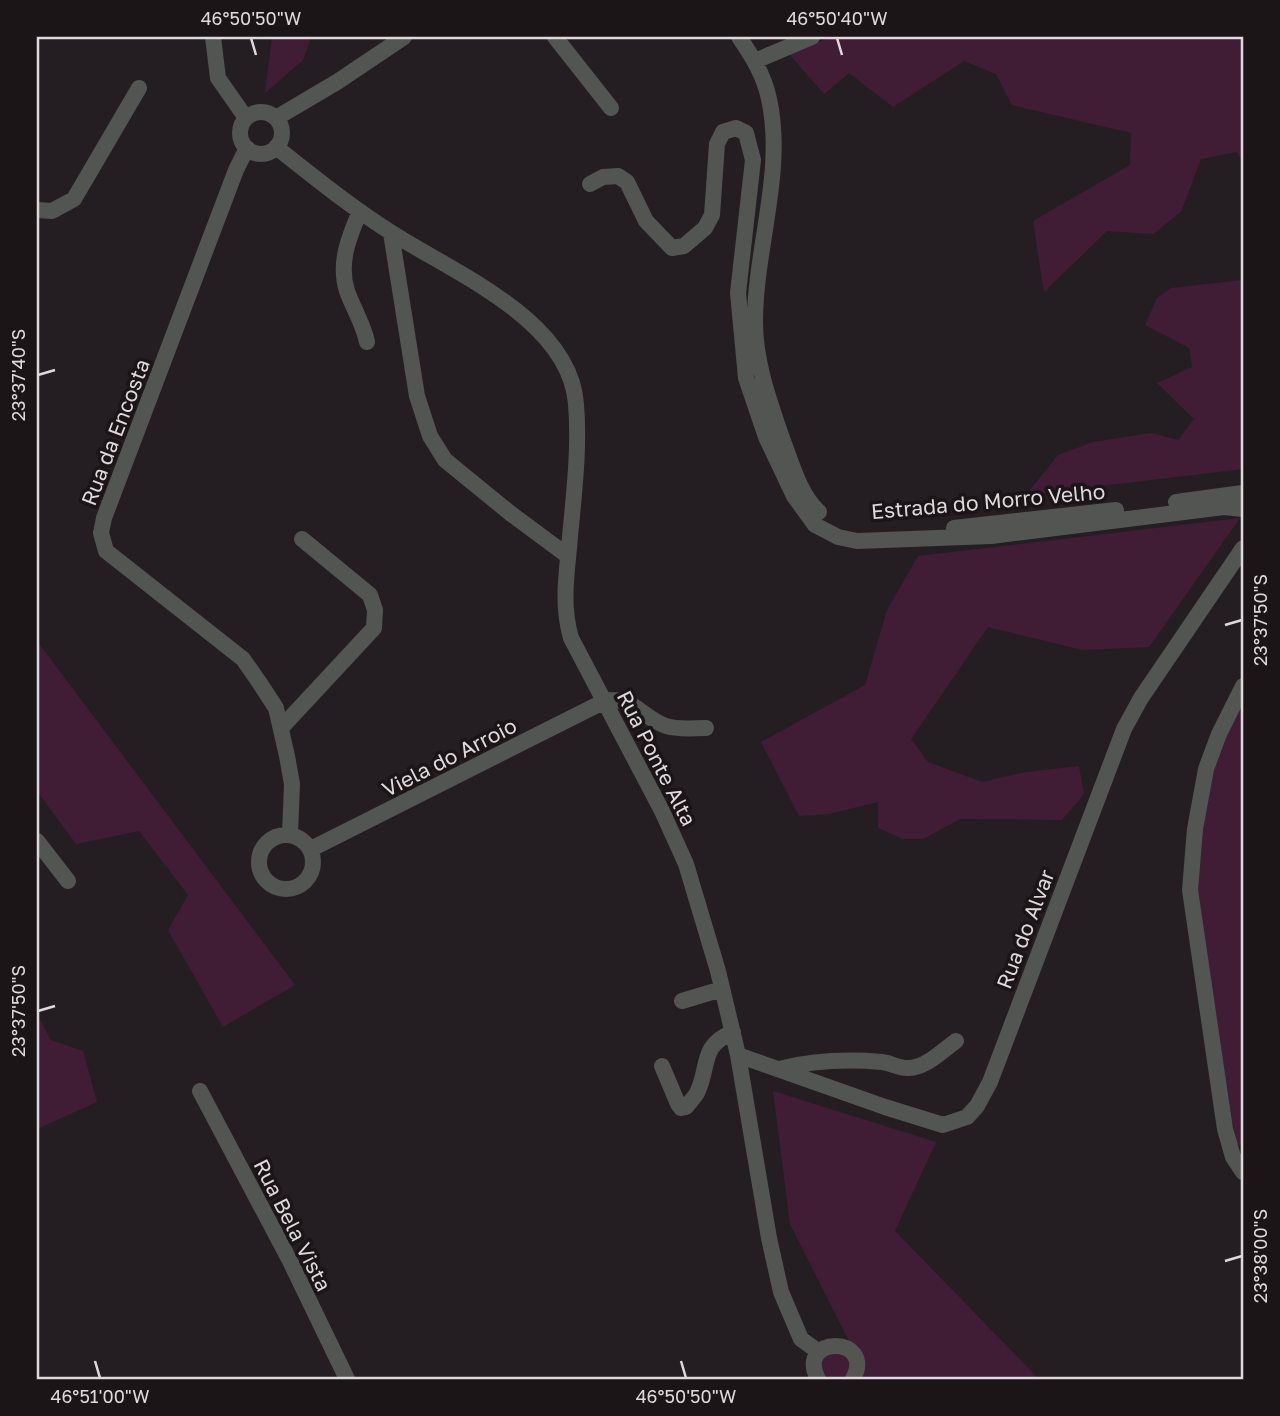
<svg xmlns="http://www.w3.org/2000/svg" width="1280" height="1416" font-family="'Golos Text',sans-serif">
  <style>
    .green { fill: #401d34 }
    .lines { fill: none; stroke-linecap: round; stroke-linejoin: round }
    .minor { stroke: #535552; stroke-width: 16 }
    .ticks { fill: none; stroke: #ded9dc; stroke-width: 2.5 }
    .labels { text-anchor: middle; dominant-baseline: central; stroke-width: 7; stroke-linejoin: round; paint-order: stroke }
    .street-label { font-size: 21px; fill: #ded9dc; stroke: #1b1518 }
    .neatline { fill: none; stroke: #ded9dc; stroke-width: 2.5 }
    .ticks-label { font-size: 18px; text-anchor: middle; fill: #ded9dc }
  </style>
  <rect width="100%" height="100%" fill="#241e22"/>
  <!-- green -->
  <path class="green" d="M272 37H311L303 60 265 93Z
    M832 37H1243V163L1237 152 1201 159 1181 212 1153 234 1107 231 1044 292 1033 221 1130 165 1131 133 1012 105 996 74 964 61 893 107 849 73 824 94 789 54Z
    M1243 280V469L1026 495 1058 455 1093 442 1151 433 1178 440 1194 419 1157 383 1192 367 1189 348 1145 325 1157 298 1171 288Z
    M1240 518 1149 647 1082 650 988 627 911 739 928 762 982 782 1026 772 1079 766 1084 794 1062 820 960 819 923 839H903L878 828V802L829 814 799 816 761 742 865 685 887 610 918 556Z
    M37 641 295 985 223 1027 168 930 188 895 139 831 76 844 37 791Z
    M1243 701V1145L1236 1146 1197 890 1201 830 1213 771 1225 737Z
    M37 1014 51 1040 83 1051 97 1102 37 1129Z
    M773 1091 936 1142 895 1231 1039 1379H859L864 1371 790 1224Z
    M822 1366a14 14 0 1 1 28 0a14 14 0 1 1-28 0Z"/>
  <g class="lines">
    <!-- minor -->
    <path class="minor" d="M213 37 218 78 246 118
      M555 37 611 108
      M739 37C752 56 764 75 769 99 785 172 755 248 755 322 755 363 770 403 783 441 792 464 800 495 819 512
      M755 61 812 37
      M240 133a21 21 0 1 1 42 0a21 21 0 1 1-42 0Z
      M276 118 337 82 404 37
      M276 147C314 177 351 207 392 233 454 273 570 320 576 404 580 451 573 501 569 548 566 579 562 607 571 638L662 811 686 864 718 971 738 1055 769 1238 781 1292 801 1339 819 1352
      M247 148 236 170 104 518 101 533 106 551 243 659 259 682 276 708 287 756 292 784 290 834
      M590 184 603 177 618 176 627 182 646 221 672 248 684 246 705 228 712 215 717 144 723 132 736 128 746 133 753 160 738 293 746 378 766 437 794 496 815 525 838 537 857 541 991 536 1224 507 1243 509
      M37 210 52 211 74 199 139 88
      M360 211C349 237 338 263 347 291 353 308 363 323 367 342
      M391 233 417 396 430 436 445 460 510 513 568 556
      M1176 502 1243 493
      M954 528 1116 510
      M1243 686 1219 734 1206 769 1195 829 1190 890 1225 1129 1233 1157 1243 1172
      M281 728 374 628 375 610 370 595 302 539
      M259 862a27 27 0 1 1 54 0a27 27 0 1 1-54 0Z
      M37 841 68 881
      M311 849 605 701C633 695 642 718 666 726 678 730 693 728 706 728
      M682 1001 722 989
      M738 1055 885 1107 943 1125 967 1117 977 1106 990 1082 1124 729 1141 698 1243 548
      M662 1066 678 1104 681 1108 686 1107C689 1103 694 1098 697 1093 710 1067 699 1046 733 1032
      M779 1069C814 1060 846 1059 882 1062 891 1063 900 1069 909 1068 926 1068 943 1050 956 1041
      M200 1091 290 1261 347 1379
      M818 1379C795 1335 876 1335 853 1379"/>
  </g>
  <!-- ticks -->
  <path class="ticks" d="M251 38 256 55M837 38 842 55M38 375 55 370M1225 625 1242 620M38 1011 55 1006M1225 1261 1242 1256M95 1361 100 1378M681 1361 686 1378"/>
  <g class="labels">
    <!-- street labels -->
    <g class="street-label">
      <text transform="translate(115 432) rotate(-69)">Rua da Encosta</text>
      <text transform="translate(988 501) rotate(-5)">Estrada do Morro Velho</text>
      <text transform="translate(449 757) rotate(-27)">Viela do Arroio</text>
      <text transform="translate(657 758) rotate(63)">Rua Ponte Alta</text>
      <text transform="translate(1025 929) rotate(-69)">Rua do Alvar</text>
      <text transform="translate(293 1225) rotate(63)">Rua Bela Vista</text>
    </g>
  </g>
  <!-- border -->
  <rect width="1280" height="1416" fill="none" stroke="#1b1518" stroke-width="77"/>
  <rect x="38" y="38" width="1204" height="1340" class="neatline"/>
  <g class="ticks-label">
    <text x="251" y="25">46°50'50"W</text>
    <text x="837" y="25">46°50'40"W</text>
    <text transform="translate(19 375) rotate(-90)" y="6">23°37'40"S</text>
    <text transform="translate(1261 620) rotate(-90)" y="6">23°37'50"S</text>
    <text transform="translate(19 1011) rotate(-90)" y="6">23°37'50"S</text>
    <text transform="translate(1261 1256) rotate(-90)" y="6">23°38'00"S</text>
    <text x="100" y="1403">46°51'00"W</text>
    <text x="686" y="1403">46°50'50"W</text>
  </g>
</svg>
